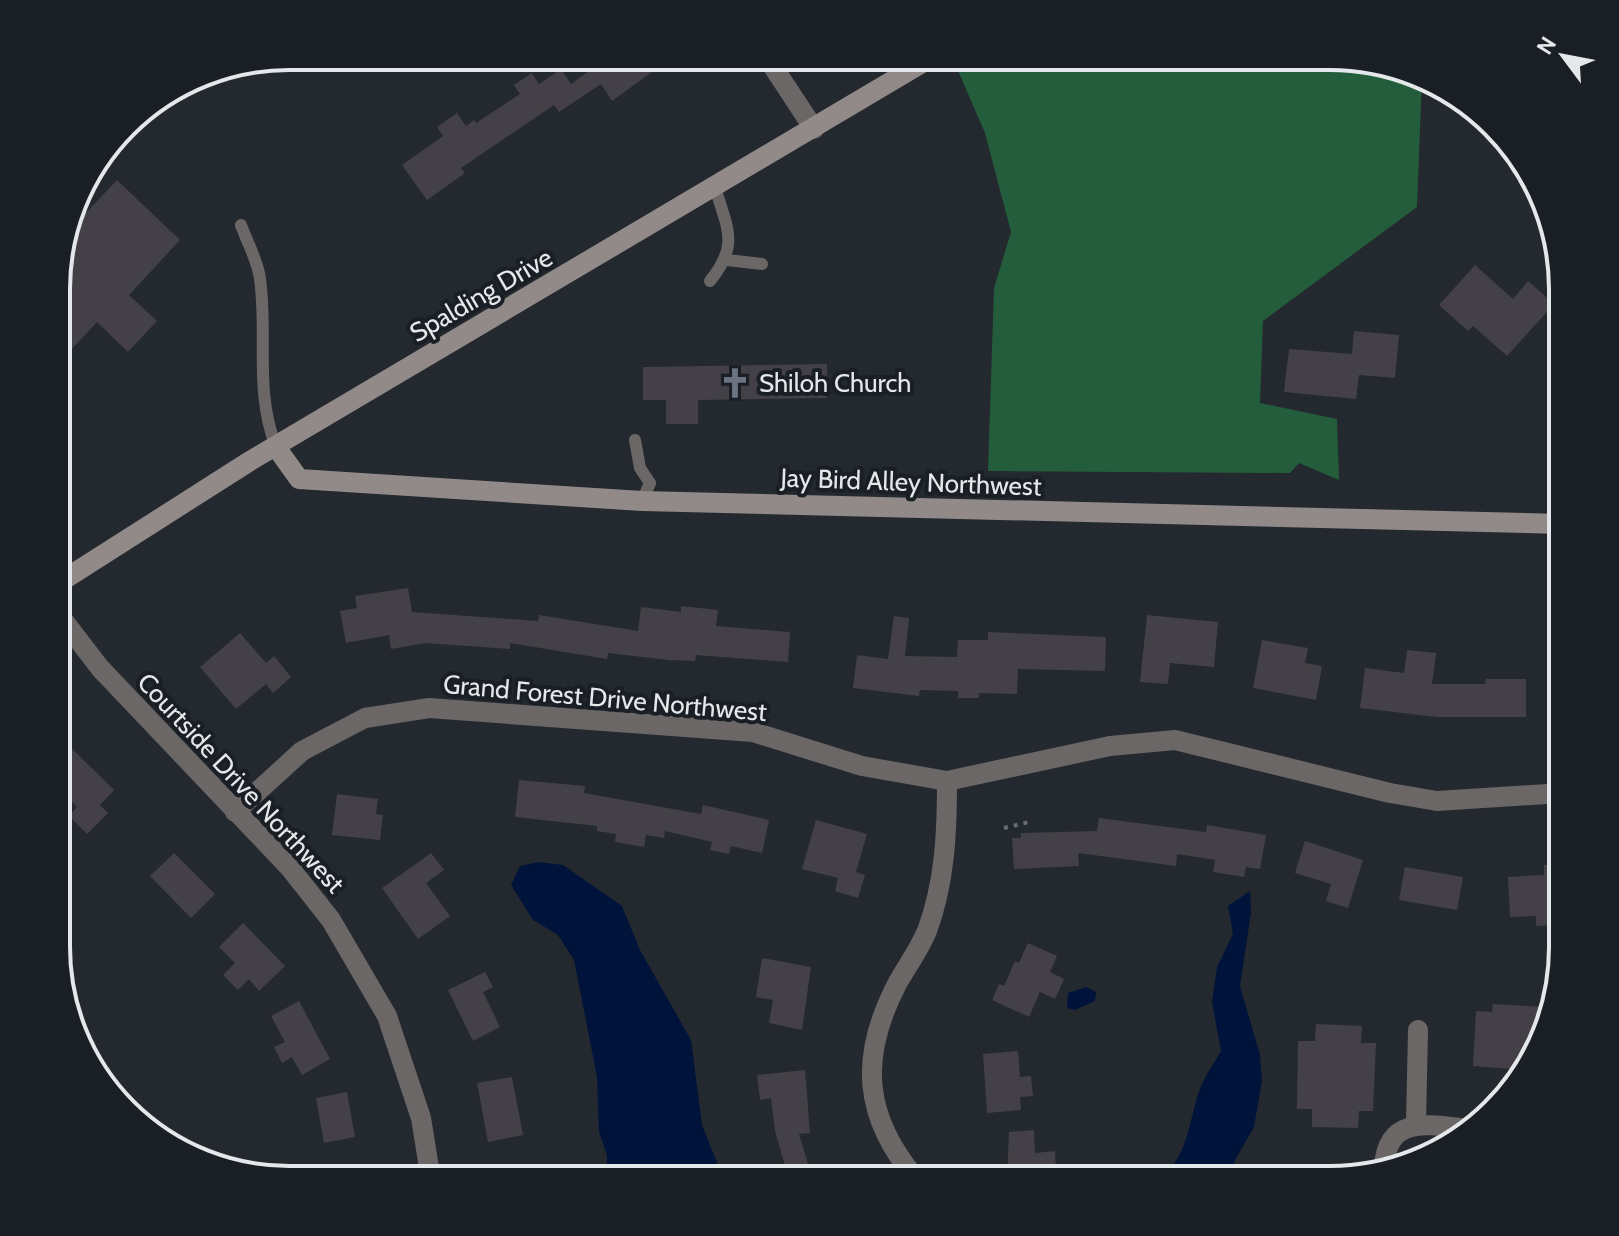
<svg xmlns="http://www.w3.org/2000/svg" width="1619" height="1236" font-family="Cabin,sans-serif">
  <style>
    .forest { fill: #245d3b }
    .water { fill: #00143b }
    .building { fill: #444047 }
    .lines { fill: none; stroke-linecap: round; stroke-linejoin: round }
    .path { stroke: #686d72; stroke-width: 4; stroke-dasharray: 4 6; stroke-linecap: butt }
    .lane { stroke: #6b6766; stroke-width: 12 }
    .street { stroke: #6b6766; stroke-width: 20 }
    .secondary { stroke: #918a89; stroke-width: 20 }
    .labels { text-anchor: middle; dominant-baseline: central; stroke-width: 8; stroke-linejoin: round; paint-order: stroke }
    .street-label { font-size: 26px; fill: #e4e8eb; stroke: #191f24 }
    .poi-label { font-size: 26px; fill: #e4e8eb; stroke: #191f24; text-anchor: start }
    .rim { fill: none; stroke: #e4e8eb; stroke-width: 4 }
  </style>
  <rect width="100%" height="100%" fill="#23292e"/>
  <!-- forest -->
  <path class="forest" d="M974 56H1293L1299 66 1317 56H1345L1422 76 1417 207 1263 321 1260 403 1337 419 1339 480 1299 463 1290 473 988 471 994 288 1011 232 985 133 956 66Z"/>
  <!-- water -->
  <path class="water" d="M538 862 563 865 622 906 640 950 691 1040 702 1125 724 1180H607V1155L599 1132 597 1077 574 960 558 935 533 920 511 885 520 866Z
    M1250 891 1251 912 1240 986 1260 1055 1262 1081 1254 1127 1234 1162V1180H1158C1191 1156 1188 1117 1202 1084 1207 1073 1215 1062 1221 1051L1212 1002 1217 967 1233 934 1228 906Z
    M1086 987 1096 992 1095 1001 1075 1010 1067 1008 1068 993Z"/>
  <!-- building -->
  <path class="building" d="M609 56H674L612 101 601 84 559 112 554 105 461 168 465 173 427 200 402 165 443 136 437 127 457 113 466 126 474 120 476 123 520 94 514 85 532 73 539 84 561 69 571 84Z
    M117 180 180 240 129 295 157 321 128 352 97 322 58 364V258L67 233Z
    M1475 265 1513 299 1528 281 1554 304 1507 356 1473 326 1468 331 1439 305Z
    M1354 331 1399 335 1395 378 1359 375 1356 399 1284 392 1289 349 1352 354Z
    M827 364V398L698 400V424H666V400H643V367Z
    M408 588 412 612 538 621 539 615 638 631 641 607 681 612V606L718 610 716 626 790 632 788 662 696 655 695 661 669 660 608 653 607 659 510 643V649L425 643 391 649 389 635 346 643 340 611 357 608 355 596Z
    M1147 615 1218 622 1214 667 1170 663 1168 684 1140 682Z
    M894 616 909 618 905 656 957 657 958 640H988V632L1106 637 1105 671 1018 669 1017 694 979 693V698H958V691L920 690 919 696 853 688 857 655 888 659Z
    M240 633 266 663 274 656 291 677 273 693 266 684 236 709 200 667Z
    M1262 640 1308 648 1305 663 1322 666 1316 700 1253 688Z
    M1407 650 1436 653 1432 684H1485L1486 679H1526V717H1437L1360 708 1365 668 1404 673Z
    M57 734 114 790 100 805 108 813 87 834 69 816 77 807 57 788Z
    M519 780 585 786 584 793 701 814 703 805 769 820 762 853 731 846 729 854 710 850 712 842 665 831 664 838 646 835 644 847 615 842 616 834 597 831V826L515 817Z
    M337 794 378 799 376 814 383 815 380 840 332 835Z
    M1099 818 1206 832 1207 825 1266 835 1260 869 1246 867 1244 877 1213 872 1215 860 1177 854 1176 866 1078 853 1079 866 1014 869 1012 838H1021V833L1097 831Z
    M816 820 867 834 856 872 865 875 858 898 835 891 838 878 802 869Z
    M1305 841 1363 860 1348 908 1326 901 1331 884 1295 873Z
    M174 853 215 894 191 918 150 876Z
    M431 853 444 870 426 883 450 916 418 939 382 888Z
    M1563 864 1562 925 1536 926V916L1510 917 1508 877 1544 875V865Z
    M1405 867 1463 877 1457 910 1399 900Z
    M243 923 285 966 259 991 249 979 238 990 223 975 235 963 219 947Z
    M1028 943 1057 956 1050 972 1064 979 1055 999 1040 992 1029 1017 992 1000 999 984 1004 986 1015 961 1019 963Z
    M762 958 811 967 802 1030 769 1023 773 1000 756 997Z
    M485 972 493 987 483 992 500 1027 473 1041 448 990Z
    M299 1001 330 1059 302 1075 292 1057 282 1063 274 1047 285 1042 271 1016Z
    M1493 1004 1545 1007 1544 1016H1550L1545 1036 1524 1070 1473 1066 1476 1011 1492 1012Z
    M1316 1024 1362 1026 1361 1043H1376L1373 1111H1359L1358 1128 1312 1127V1109H1297L1298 1041H1315Z
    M1018 1051 1020 1077 1031 1076 1033 1096 1020 1097 1021 1110 987 1113 983 1054Z
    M805 1070 810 1133 799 1134 813 1180H789L775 1131 771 1098 760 1100 757 1075Z
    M512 1077 523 1135 488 1142 477 1083Z
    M347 1092 355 1137 324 1143 316 1098Z
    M1034 1130 1035 1153 1055 1151 1056 1169 1043 1170V1180H1007L1009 1132Z"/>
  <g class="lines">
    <!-- path -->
    <path class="path" d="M1004 828 1029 822"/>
    <!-- lane -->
    <path class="lane" d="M241 225C247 242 258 261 260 279 268 336 254 390 276 447
      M727 260 762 264
      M710 281C740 244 727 229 715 187
      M635 440 640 468 650 483 642 501"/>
    <!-- street -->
    <path class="street" d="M766 56 814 129
      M57 612 100 668 290 868 331 920 387 1016 421 1118 431 1180
      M235 812 302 751 365 718 429 708 753 732 862 766 947 781 1110 746 1175 740 1390 793 1437 801 1563 793
      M1416 1123 1418 1030
      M1384 1167C1387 1114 1431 1125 1468 1129
      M917 1180C863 1117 859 1057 897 984 907 966 919 950 927 931 945 882 947 833 947 781"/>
    <!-- secondary -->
    <path class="secondary" d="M276 447 299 479 642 501 1563 524
      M57 584 250 461 934 56"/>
  </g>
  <!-- icons -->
  <defs>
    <symbol id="church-bare" viewBox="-9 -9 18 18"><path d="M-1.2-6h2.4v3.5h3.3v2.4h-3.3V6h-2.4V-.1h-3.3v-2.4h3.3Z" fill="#6b7280" stroke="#191f24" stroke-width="2.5" paint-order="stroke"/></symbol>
  </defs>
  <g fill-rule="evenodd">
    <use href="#church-bare" x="713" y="361" width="44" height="44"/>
  </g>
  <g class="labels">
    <!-- street labels -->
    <g class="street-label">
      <text transform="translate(481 295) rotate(-30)">Spalding Drive</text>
      <text transform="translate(911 482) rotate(2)">Jay Bird Alley Northwest</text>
      <text transform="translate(605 698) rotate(5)">Grand Forest Drive Northwest</text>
      <text transform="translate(241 783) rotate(47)">Courtside Drive Northwest</text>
    </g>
    <!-- poi labels -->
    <g class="poi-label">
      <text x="759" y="383">Shiloh Church</text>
    </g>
  </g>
  <!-- crop -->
  <path d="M0 0H1619V1236H0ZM289 70H1330A219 219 0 0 1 1549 289V947A219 219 0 0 1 1330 1166H289A219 219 0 0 1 70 947V289A219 219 0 0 1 289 70Z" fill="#191f24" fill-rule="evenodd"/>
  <path class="rim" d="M289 70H1330A219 219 0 0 1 1549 289V947A219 219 0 0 1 1330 1166H289A219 219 0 0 1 70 947V289A219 219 0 0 1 289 70Z"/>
  <!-- north arrow -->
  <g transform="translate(1563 56) rotate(302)" stroke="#191f24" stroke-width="6" paint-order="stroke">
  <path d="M0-6L14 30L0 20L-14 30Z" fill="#e4e8eb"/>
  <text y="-12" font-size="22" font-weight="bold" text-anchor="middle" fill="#e4e8eb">N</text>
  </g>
</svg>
